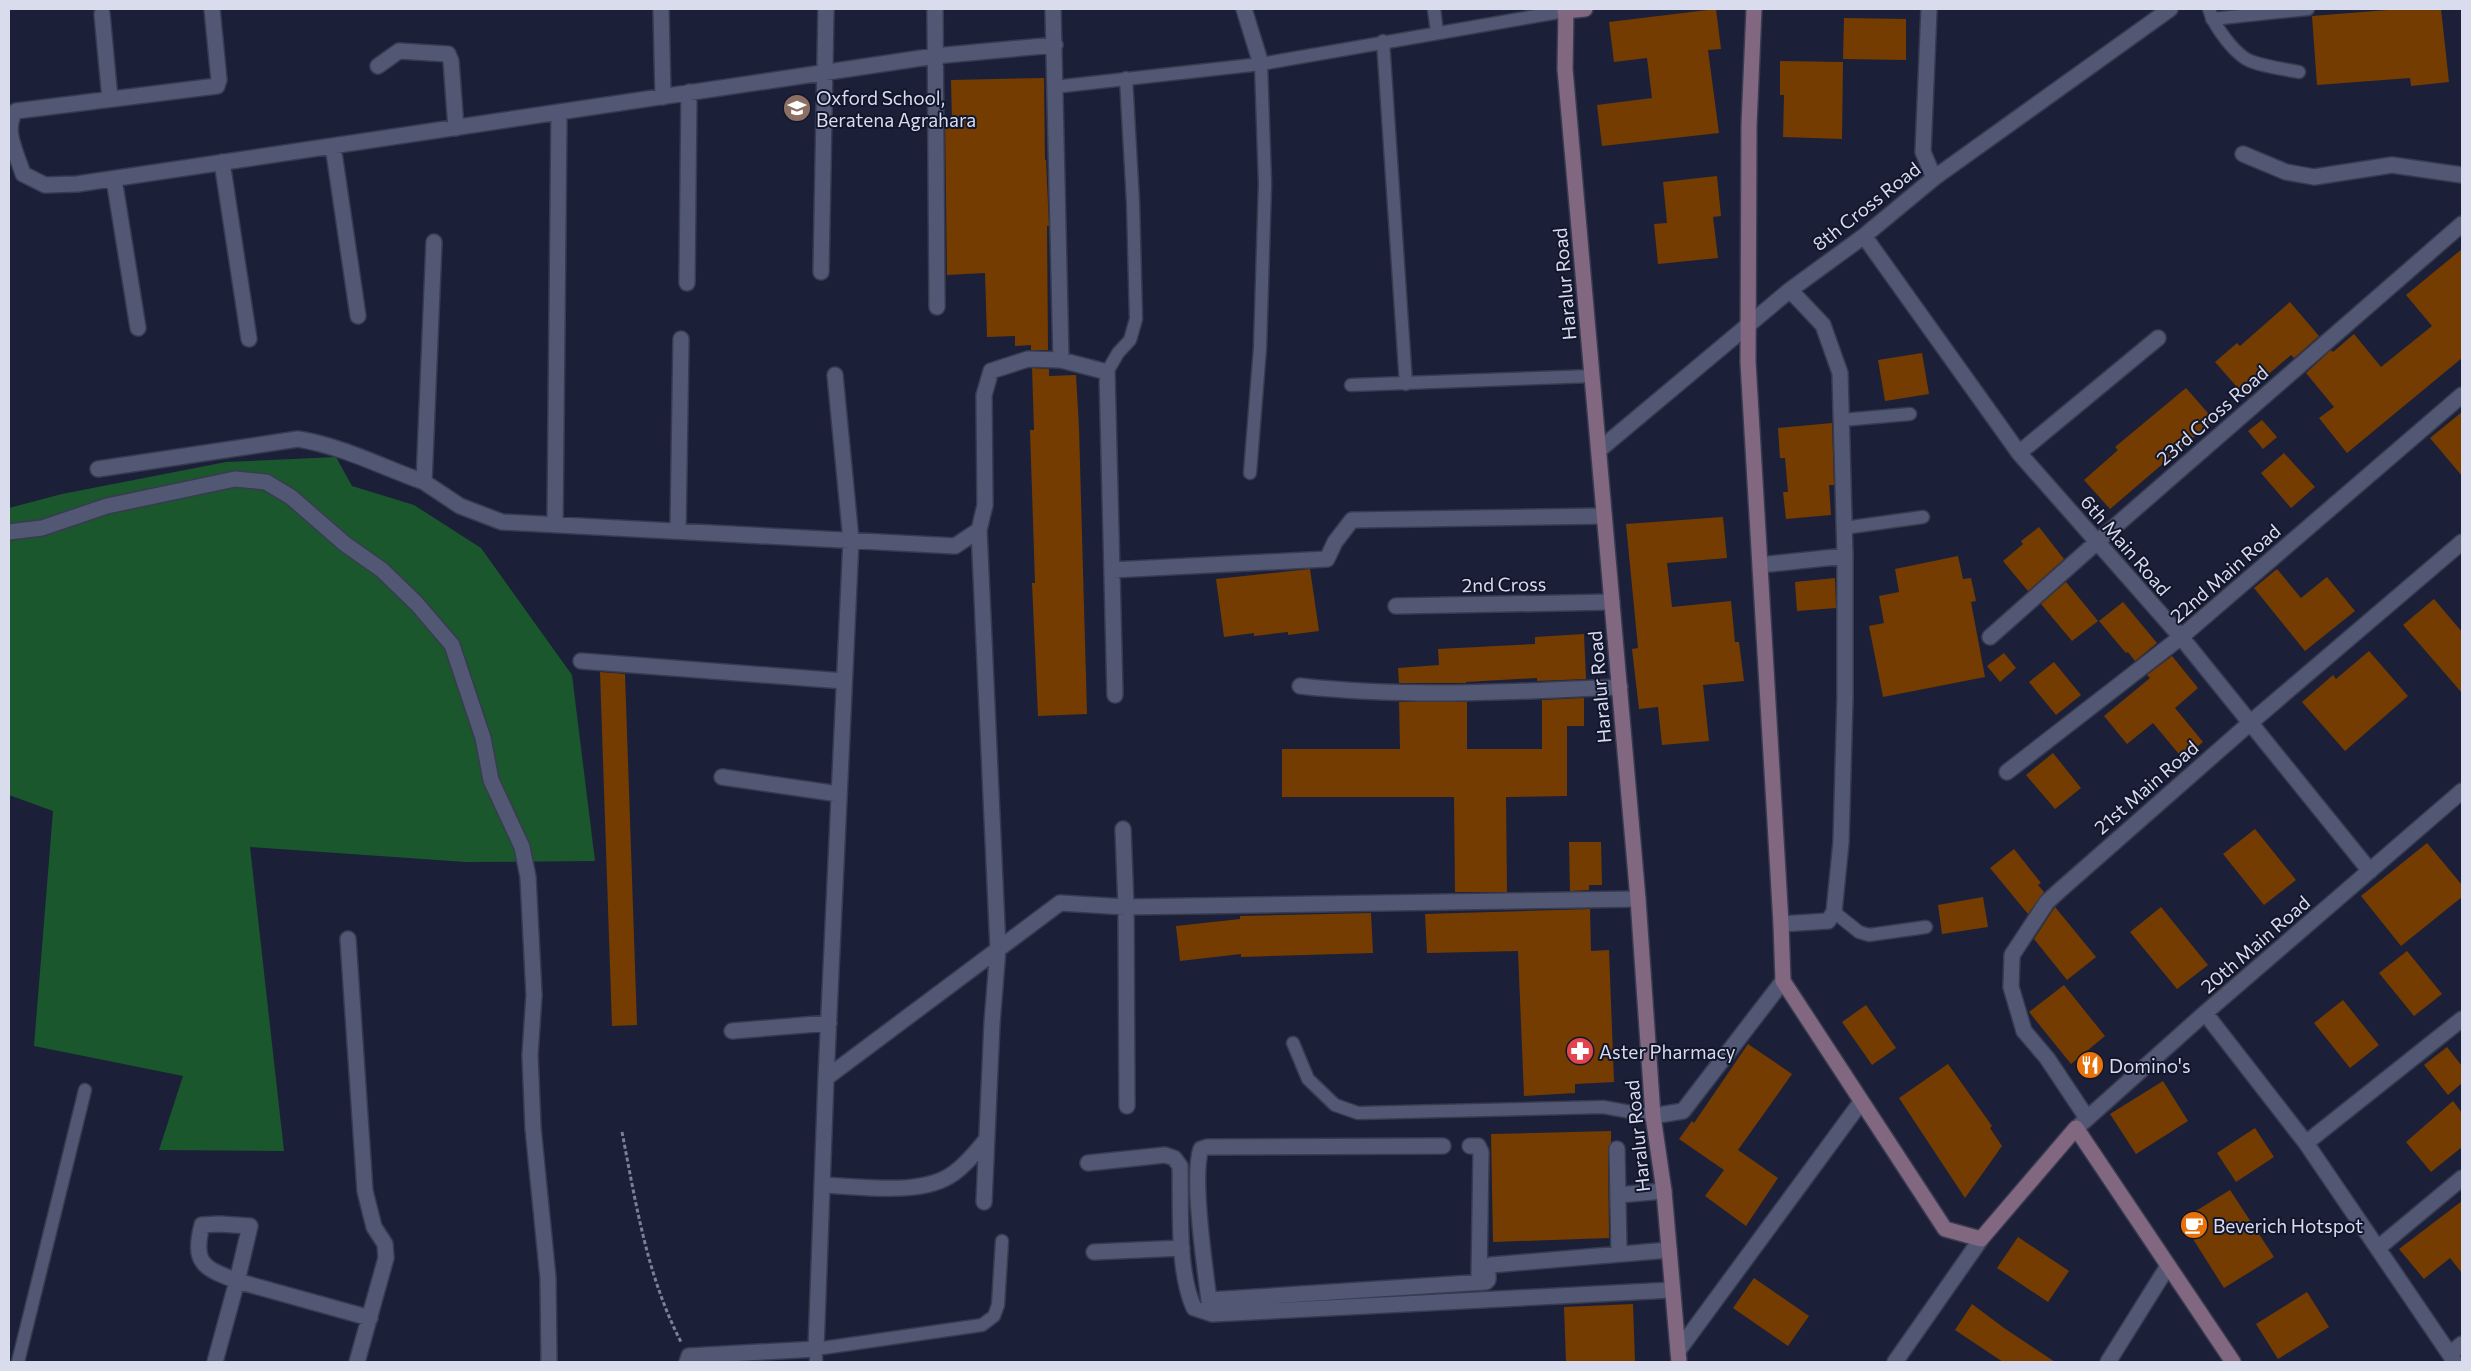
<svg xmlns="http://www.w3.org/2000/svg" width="2471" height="1371" font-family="Commissioner,sans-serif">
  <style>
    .green { fill: #1a572d }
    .building { fill: #743c00 }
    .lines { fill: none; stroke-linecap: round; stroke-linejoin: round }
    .lane-casing { stroke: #383b50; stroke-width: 15 }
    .street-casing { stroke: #383b50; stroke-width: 18 }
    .secondary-casing { stroke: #383b50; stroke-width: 18 }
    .path { stroke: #7b8094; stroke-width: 3; stroke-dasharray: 4 2.5; stroke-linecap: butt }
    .lane { stroke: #525874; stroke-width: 12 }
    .street { stroke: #525874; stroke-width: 15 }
    .secondary { stroke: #826781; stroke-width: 15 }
    .labels { text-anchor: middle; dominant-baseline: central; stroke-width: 4; stroke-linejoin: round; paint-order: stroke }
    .poi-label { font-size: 19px; fill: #d8dced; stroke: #12162d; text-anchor: start }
    .street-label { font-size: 19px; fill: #d8dced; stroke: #12162d }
  </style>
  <rect width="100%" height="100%" fill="#1b2038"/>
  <!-- green -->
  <path class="green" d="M336 457 352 486 414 505 481 548 572 675 595 861 466 862 250 847 284 1151 159 1150 183 1076 34 1046 53 811 9 795V508L62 494 226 462Z"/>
  <!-- building -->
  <path class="building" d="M1716 9 1721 49 1708 50 1719 133 1602 146 1597 105 1652 98 1647 58 1614 62 1609 22Z
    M2401 9H2441L2449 82 2411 86 2410 78 2317 85 2312 16Z
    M1844 18 1906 19V60L1843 59Z
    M1780 61 1843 62 1842 139 1783 137 1784 95H1780Z
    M1044 78 1045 160H1046L1049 226H1047L1048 350H1031V345L1015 346V336L987 337 985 273 947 275 946 197 945 122H952L951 80Z
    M1717 176 1721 216 1713 217 1718 258 1658 264 1654 224 1667 223 1663 182Z
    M2462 249V358L2347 453 2319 418 2334 407 2306 373 2331 350 2333 352 2354 334 2381 367 2432 326 2406 295Z
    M2290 302 2319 336 2294 358 2291 355 2244 395 2215 362 2237 343 2240 346Z
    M1922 353 1929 394 1885 401 1878 360Z
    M1032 368 1049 369V376L1076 375 1079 428 1087 714 1038 716 1032 583H1035L1030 430H1034Z
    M2186 388 2214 420 2110 509 2084 480 2118 450 2115 447Z
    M2462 412V476L2430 438Z
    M2262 420 2277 437 2263 449 2248 431Z
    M1832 423 1834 485H1829L1831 515 1786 519 1783 492H1788L1785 458H1780L1778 428Z
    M2284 453 2315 487 2291 508 2261 473Z
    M1723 517 1727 558 1667 563 1672 607 1731 601 1735 642H1739L1744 681 1703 685 1709 741 1662 745 1658 707 1639 709 1632 649 1638 648 1626 524Z
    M2039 527 2064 559 2028 591 2003 561 2023 544 2021 541Z
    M1958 556 1963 579 1971 578 1976 601 1971 602 1985 677 1883 697 1869 626 1884 623 1879 596 1899 592 1895 569Z
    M1310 569 1319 631 1288 635V632L1254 636V633L1224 637 1216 579Z
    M2277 569 2301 598 2327 577 2355 611 2305 651 2254 588Z
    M1835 578 1836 608 1797 611 1795 582Z
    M2066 582 2098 621 2072 641 2041 604Z
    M2434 599 2462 632V693L2403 625Z
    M2123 602 2157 643 2135 661 2128 652 2126 653 2099 621Z
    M1584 634 1586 679 1537 681V678L1466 682V683H1399L1398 668 1439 665 1438 649 1535 644V637Z
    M2369 651 2408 696 2345 751 2302 702 2333 675 2336 679Z
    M2004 653 2016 668 2000 682 1987 666Z
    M2172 656 2198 688 2175 708 2203 742 2183 759 2153 723 2127 744 2104 716 2150 678 2147 675Z
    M2054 662 2081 695 2056 715 2029 682Z
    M600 672 625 674 637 1025 612 1026Z
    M1584 698V726H1567V796L1506 797 1507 892H1455L1454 797H1282V749H1400L1399 702H1467V749H1542V700Z
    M2053 753 2081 788 2055 809 2026 775Z
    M2255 829 2296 880 2264 905 2223 854Z
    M1569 842H1601L1602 885H1589V890L1570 891Z
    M2427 843 2462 885V897L2401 946 2361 896Z
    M2014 849 2041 883 2038 885 2044 892 2028 914 1990 868Z
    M1983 897 1988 927 1942 934 1938 905Z
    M2055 907 2096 957 2067 980 2034 939Z
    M2161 907 2208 965 2177 989 2130 932Z
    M1590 909 1591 951 1609 950 1614 1082 1575 1084V1093L1524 1096 1518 951 1427 953 1425 914Z
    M1371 913 1373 953 1241 957V954L1180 961 1176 926 1240 919V916Z
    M2407 951 2442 994 2414 1016 2379 973Z
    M2064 985 2105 1036 2071 1064 2029 1012Z
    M2343 1000 2379 1045 2350 1068 2314 1023Z
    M1866 1005 1896 1048 1872 1065 1842 1022Z
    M1748 1044 1792 1074 1738 1150 1778 1178 1746 1226 1705 1196 1724 1170 1679 1139 1692 1121 1694 1123Z
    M2447 1047 2462 1066V1083L2448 1095 2424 1065Z
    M1948 1064 1992 1126 1990 1128 2002 1146 1965 1198 1899 1098Z
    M2163 1081 2188 1121 2136 1154 2110 1114Z
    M2453 1101 2462 1113V1147L2431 1172 2406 1142Z
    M2255 1128 2274 1157 2236 1182 2217 1153Z
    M1611 1131V1142L1608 1149 1609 1238 1493 1242 1491 1134Z
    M2230 1190 2274 1257 2224 1288 2181 1220Z
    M2462 1201V1273L2450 1258 2424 1279 2399 1249Z
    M2018 1237 2069 1271 2048 1302 1997 1268Z
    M1754 1278 1809 1316 1788 1346 1733 1308Z
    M2307 1292 2329 1327 2278 1359 2256 1324Z
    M1633 1304 1635 1362H1566L1564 1307Z
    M1972 1304 2004 1328 2055 1362H2003L1955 1330Z"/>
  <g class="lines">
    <defs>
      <path id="lane" d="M1434 9 1437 32
        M2209 9C2213 25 2236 57 2253 62 2267 67 2284 69 2299 72
        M2212 19 2308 9
        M1383 41 1406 384
        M1054 87 1261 64 1565 11
        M1107 372 1118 353 1130 340 1136 319 1133 202 1126 78
        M1351 385 1592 376
        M1842 420 1910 414
        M1250 473 1260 348 1265 184 1261 64
        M1844 528 1923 517
        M1834 912 1859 932 1869 935 1926 927
        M1293 1043 1308 1079 1335 1105 1358 1113 1603 1107 1653 1116
        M18 1362 85 1090
        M816 1362V1349L982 1325 994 1316 998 1305 1002 1241"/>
      <path id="street" d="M212 9 219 80 217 86 16 111C2 129 17 154 23 174L45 185 77 184 935 56 1055 45
        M661 9 663 97
        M935 9 937 307
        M1244 9 1261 64
        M1929 9 1923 152 1934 178
        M102 14 110 99
        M378 66 399 51 448 54 451 61 456 128
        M333 146 358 316
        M2243 154 2286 172 2314 177 2392 165 2462 175
        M222 162 249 339
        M114 179 138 328
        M1864 236 2019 453 2181 637 2370 871
        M434 242 424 482 460 506 502 522 955 546 979 530 985 505 984 395 991 371 1028 359 1061 360 1053 9
        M821 272 826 9
        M687 283 689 92
        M1061 360 1107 372 1115 695
        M1599 450 1790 290 1864 236 1934 178 2170 9
        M2019 453 2158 338
        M98 469 298 439C342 446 382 467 424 482
        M555 525 559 112
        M678 530 681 339
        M979 530 998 949 992 1023 984 1202
        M9 532 42 528 107 506 235 479 266 482 291 497 345 544 382 570 417 604 452 645 483 738 491 780 522 847 528 877 534 995 530 1055 533 1128 548 1278 549 1362
        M1760 565 1845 556
        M1112 570 1327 559 1335 542 1352 520 1604 516
        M1396 606 1612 602
        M1990 637 2097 542 2462 224
        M581 661 844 681
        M1300 686C1407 698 1513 692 1620 687
        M2007 772 2181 637 2462 395
        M722 777 839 794
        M1123 829 1126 907 1127 1106
        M1781 924 1828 921 1834 912 1841 842 1845 697V556L1840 373 1823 325 1790 290
        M348 939 365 1191 374 1227 385 1244 386 1258 357 1362
        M2205 1013 2306 1143 2455 1362
        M732 1031 829 1023
        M826 1078 851 540 835 375
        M1653 1116 1683 1111 1783 981
        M2087 1118 2047 1058 2024 1031 2011 987 2012 955 2047 902 2059 891 2250 723 2462 542
        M2081 1124 2205 1013 2462 791
        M2306 1143 2462 1019
        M1470 1146H1478L1481 1152 1479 1281
        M1617 1149 1619 1253
        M1088 1163 1165 1155 1174 1158 1180 1166C1181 1208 1177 1271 1194 1308L1212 1314 1672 1290
        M822 1185C860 1186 922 1197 954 1173 967 1164 976 1152 986 1140
        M1618 1195 1664 1191
        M219 1224 250 1226 237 1281C204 1268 192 1264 202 1225Z
        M2378 1248 2462 1178
        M1094 1252 1182 1248
        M1209 1300 1486 1282 1488 1280V1268L1491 1265 1669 1250
        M1210 1308C1206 1275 1191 1177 1201 1149L1207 1147 1443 1146
        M1678 1351 1861 1102
        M2450 1354 2462 1344
        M215 1362 237 1281 370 1318
        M687 1362 689 1356 816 1349 826 1078 1060 903 1126 907 1638 899
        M1895 1362 1981 1239
        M2108 1362 2168 1266"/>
      <path id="secondary" d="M1566 9 1565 69 1638 899 1653 1116 1664 1191 1679 1362
        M1754 9 1749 125 1748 362 1781 924 1783 981 1945 1229 1981 1239 2076 1128 2233 1362
        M1565 11 1585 9"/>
    </defs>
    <!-- lane casing -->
    <use href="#lane" class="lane-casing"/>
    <!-- street casing -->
    <use href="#street" class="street-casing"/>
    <!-- secondary casing -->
    <use href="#secondary" class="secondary-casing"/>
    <!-- path -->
    <path class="path" d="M622 1132C636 1204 647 1276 681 1342"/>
    <!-- lane -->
    <use href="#lane" class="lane"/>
    <!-- street -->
    <use href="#street" class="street"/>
    <!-- secondary -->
    <use href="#secondary" class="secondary"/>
  </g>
  <!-- icons -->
  <defs>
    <symbol id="school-disc" viewBox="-11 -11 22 22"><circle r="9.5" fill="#8d6e63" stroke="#12162d"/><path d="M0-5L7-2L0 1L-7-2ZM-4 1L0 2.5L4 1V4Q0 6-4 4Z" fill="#fff"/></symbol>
    <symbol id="pharmacy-disc" viewBox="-11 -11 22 22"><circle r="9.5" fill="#e0444e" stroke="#12162d"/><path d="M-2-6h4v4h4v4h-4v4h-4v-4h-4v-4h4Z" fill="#fff"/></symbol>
    <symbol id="restaurant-disc" viewBox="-11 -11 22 22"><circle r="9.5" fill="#e8710a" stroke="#12162d"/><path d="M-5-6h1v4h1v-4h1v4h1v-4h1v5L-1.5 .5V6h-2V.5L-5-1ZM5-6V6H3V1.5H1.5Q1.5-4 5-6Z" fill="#fff"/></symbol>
    <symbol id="cafe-disc" viewBox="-11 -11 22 22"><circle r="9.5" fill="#e8710a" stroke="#12162d"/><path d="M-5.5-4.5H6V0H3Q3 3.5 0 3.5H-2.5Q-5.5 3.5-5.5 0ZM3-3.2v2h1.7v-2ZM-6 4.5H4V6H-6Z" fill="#fff"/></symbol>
  </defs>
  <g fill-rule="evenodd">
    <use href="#school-disc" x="781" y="92" width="32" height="32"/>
    <use href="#pharmacy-disc" x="1564" y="1035" width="32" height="32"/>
    <use href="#restaurant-disc" x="2074" y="1049" width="32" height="32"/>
    <use href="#cafe-disc" x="2178" y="1209" width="32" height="32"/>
  </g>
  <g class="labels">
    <!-- poi labels -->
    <g class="poi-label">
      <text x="816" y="97">Oxford School,<tspan x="816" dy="22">Beratena Agrahara</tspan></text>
      <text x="1599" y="1051">Aster Pharmacy</text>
      <text x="2109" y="1065">Domino's</text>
      <text x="2213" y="1225">Beverich Hotspot</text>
    </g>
    <!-- street labels -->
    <g class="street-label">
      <text transform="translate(1866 206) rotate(-38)">8th Cross Road</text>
      <text transform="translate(1564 284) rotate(-95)">Haralur Road</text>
      <text transform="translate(2212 415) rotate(-41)">23rd Cross Road</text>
      <text transform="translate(2126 545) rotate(49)">6th Main Road</text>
      <text transform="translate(2225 573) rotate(-41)">22nd Main Road</text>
      <text transform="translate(1504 584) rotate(-1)">2nd Cross</text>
      <text transform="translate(1599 687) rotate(-95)">Haralur Road</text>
      <text transform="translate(2146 787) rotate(-41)">21st Main Road</text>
      <text transform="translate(2255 944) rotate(-41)">20th Main Road</text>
      <text transform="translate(1637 1136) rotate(-96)">Haralur Road</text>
    </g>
  </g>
  <!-- border -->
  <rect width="2471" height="1371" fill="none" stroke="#d8dced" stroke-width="20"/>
</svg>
